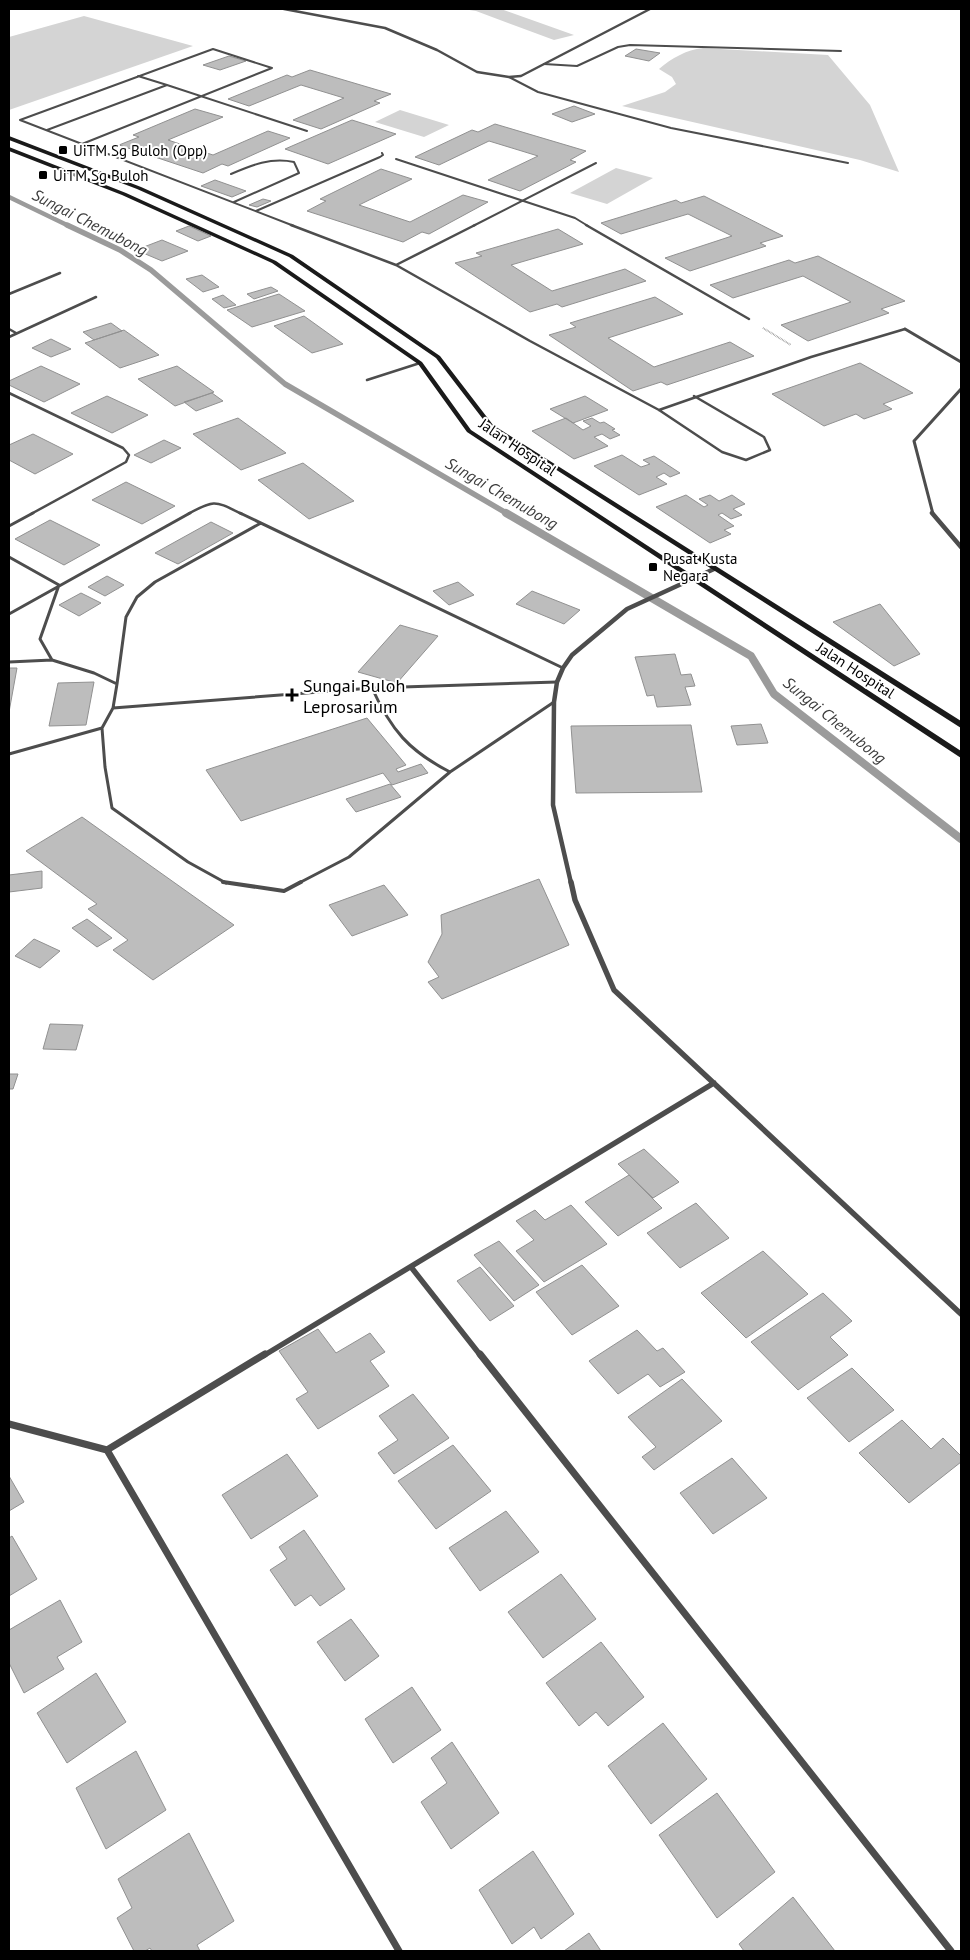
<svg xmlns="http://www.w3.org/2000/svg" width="970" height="1960" font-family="'PT Sans',sans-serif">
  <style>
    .green { fill: #d4d4d4 }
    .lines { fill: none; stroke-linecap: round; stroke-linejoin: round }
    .stream-far2 { stroke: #9b9b9b; stroke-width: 4.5 }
    .stream-far1 { stroke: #9b9b9b; stroke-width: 5.5 }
    .stream { stroke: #9b9b9b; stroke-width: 8 }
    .building { fill: #bdbdbd; stroke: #919191 }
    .path { stroke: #6f6f6f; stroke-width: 2; stroke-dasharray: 0.5 1; stroke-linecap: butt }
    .lane-far3 { stroke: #4d4d4d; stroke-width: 2 }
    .lane-far2 { stroke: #4d4d4d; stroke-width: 2.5 }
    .lane-far1 { stroke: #4d4d4d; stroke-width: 3 }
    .lane { stroke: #4d4d4d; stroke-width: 4 }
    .street-far4 { stroke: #4d4d4d; stroke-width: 2.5 }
    .street-far3 { stroke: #4d4d4d; stroke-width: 3 }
    .street-far2 { stroke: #4d4d4d; stroke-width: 4.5 }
    .street-far1 { stroke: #4d4d4d; stroke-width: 5.5 }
    .street { stroke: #4d4d4d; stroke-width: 7 }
    .secondary { fill: #1a1a1a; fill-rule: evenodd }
    .poi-dot { fill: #000; stroke: #fff; stroke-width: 2 }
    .labels { text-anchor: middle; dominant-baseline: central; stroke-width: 4; stroke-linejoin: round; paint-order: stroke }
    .far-poi-label { font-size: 15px; fill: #000; stroke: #fff; text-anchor: start }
    .far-street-label { font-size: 15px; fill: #000; stroke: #fff }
    .far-water-label { font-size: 16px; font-style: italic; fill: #3c3c3c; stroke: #fff }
    .poi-label { font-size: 18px; fill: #000; stroke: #fff; text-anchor: start }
  </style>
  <rect width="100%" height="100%" fill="#fff"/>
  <!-- green -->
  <path class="green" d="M463 9H501L574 35 554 40 476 11Z
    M84 16 193 46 9 110V37Z
    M703 48 828 55 870 105 899 172 860 160 622 106 665 92 676 84 672 77 659 69C672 58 686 50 703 48Z
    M400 110 449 125 424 137 375 122Z
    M616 168 653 178 607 204 570 193Z"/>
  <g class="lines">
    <!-- stream-far2 -->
    <path class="stream-far2" d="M9 197 69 226"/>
    <!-- stream-far1 -->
    <path class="stream-far1" d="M67 225 120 250 151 270 285 384 508 514"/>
    <!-- stream -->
    <path class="stream" d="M506 513 751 656 774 694 961 839"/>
  </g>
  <!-- building -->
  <path class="building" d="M636 49 660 53 649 61 625 56Z
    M229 56 246 61 220 70 203 65Z
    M310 70 391 94 374 101 380 103 321 129 293 120 344 98 301 85 249 106 228 99 287 75 292 77Z
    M574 106 595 114 572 122 552 114Z
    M195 109 223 117 168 140 213 155 268 131 290 138 228 166 222 164 203 173 119 145 139 137 133 135Z
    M352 120 396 134 328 164 285 149Z
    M495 124 586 151 570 160 576 162 520 191 488 180 538 156 489 141 439 165 415 157 472 130 478 132Z
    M381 169 412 179 359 205 410 222 463 195 488 202 429 234 422 232 403 242 307 211 326 201 320 199Z
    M215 180 246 191 232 197 201 186Z
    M704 196 783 236 760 243 766 246 690 271 665 258 732 236 688 214 621 234 601 223 676 200 681 203Z
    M263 199 271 201 257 207 249 205Z
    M189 226 211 236 198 241 176 231Z
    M558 229 583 244 511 265 552 291 625 269 646 281 562 307 557 304 530 312 455 263 482 256 476 253Z
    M162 240 188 251 162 261 136 250Z
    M818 256 905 301 881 309 889 313 808 341 781 325 851 302 803 276 733 298 710 285 789 260 795 263Z
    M202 275 219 287 203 292 186 279Z
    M271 287 278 291 254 299 247 294Z
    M279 294 305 311 252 327 227 310Z
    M223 295 236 305 224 308 212 299Z
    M655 297 683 314 608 338 654 367 730 342 754 356 667 385 661 382 633 391 549 335 576 327 570 323Z
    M304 316 343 344 312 353 274 326Z
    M111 323 122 331 94 340 83 332Z
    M124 330 159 355 120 368 85 343Z
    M51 339 71 349 51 357 32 348Z
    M860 363 913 393 883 404 892 409 864 419 856 414 824 426 772 394Z
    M41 366 80 384 44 402 9 385V381Z
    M177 366 214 392 175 406 138 379Z
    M212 393 223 401 196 411 184 402Z
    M107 396 148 415 112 433 71 413Z
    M585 396 608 410 573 423 550 409Z
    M238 418 286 453 241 470 193 434Z
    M566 418 583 430 591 426 583 421 592 418 600 423 604 422 615 429 612 430 620 435 610 439 602 434 594 437 608 446 574 459 532 431Z
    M33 434 73 454 35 474 9 460V445Z
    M164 440 181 448 151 463 134 455Z
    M622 455 641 467 650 464 643 460 654 456 680 473 670 477 664 473 656 477 667 484 639 495 594 466Z
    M303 463 354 501 309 519 258 480Z
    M126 482 175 506 142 524 92 500Z
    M686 495 704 507 708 505 699 499 710 495 719 501 732 495 745 504 733 509 742 515 731 519 722 513 718 515 734 526 724 530 731 534 710 543 656 507Z
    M50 520 100 545 64 565 15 539Z
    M211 522 233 533 178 564 155 553Z
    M107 576 124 585 105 596 88 587Z
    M458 582 474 595 449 605 433 591Z
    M532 591 580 610 564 624 516 604Z
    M81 593 101 603 79 616 59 605Z
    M880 604 920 654 894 666 833 622Z
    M400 625 438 636 397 683 358 672Z
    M675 654 681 675 691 674 695 686 685 687 691 705 657 707 654 695 647 696 635 657Z
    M9 668H17L9 712Z
    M94 682 86 725 49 726 58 683Z
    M367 718 406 765 396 769 398 772 421 764 428 773 392 785 383 773 241 821 206 770Z
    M761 724 768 743 737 745 731 726Z
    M691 725 702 792 576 793 571 726Z
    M390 784 401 797 356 812 346 799Z
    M82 817 234 925 153 980 113 950 128 940 88 909 97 904 26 851Z
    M42 871V888L9 892V875Z
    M539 879 569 945 442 999 428 982 439 977 428 962 442 934 441 915Z
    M384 885 408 915 352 936 329 905Z
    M87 919 112 938 97 947 72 928Z
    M34 939 60 951 40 968 15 956Z
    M50 1024 83 1025 76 1050 43 1049Z
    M9 1074H18L13 1089H9Z
    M644 1149 679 1182 653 1198 618 1164Z
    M629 1175 662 1208 618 1236 585 1202Z
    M696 1203 729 1238 680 1268 647 1233Z
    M571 1205 607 1244 544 1282 516 1251 534 1240 516 1221 535 1210 545 1220Z
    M499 1241 539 1285 514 1301 474 1255Z
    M763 1251 808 1294 746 1338 701 1293Z
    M582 1265 619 1306 572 1335 536 1292Z
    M480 1267 514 1306 490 1321 457 1281Z
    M823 1293 852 1321 830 1337 848 1355 798 1390 751 1342Z
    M318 1329 336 1353 370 1333 385 1352 370 1361 389 1386 318 1429 296 1399 308 1392 279 1351Z
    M637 1330 657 1351 663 1348 685 1372 660 1387 648 1374 618 1394 589 1361Z
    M852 1368 894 1410 849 1442 807 1398Z
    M682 1379 722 1421 654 1470 642 1457 656 1447 628 1417Z
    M413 1394 449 1438 394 1474 378 1453 398 1440 379 1416Z
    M902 1420 931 1449 943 1438 961 1456V1462L909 1503 859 1453Z
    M453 1445 491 1491 436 1529 398 1481Z
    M287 1454 318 1496 251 1539 222 1495Z
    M732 1458 767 1498 713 1534 680 1493Z
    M9 1476 24 1502 9 1511Z
    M506 1511 539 1552 480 1591 449 1548Z
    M304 1530 345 1589 320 1606 311 1595 295 1606 270 1570 287 1559 279 1547Z
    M12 1536 37 1579 9 1596V1538Z
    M561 1574 596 1619 543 1658 508 1612Z
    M60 1600 82 1642 57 1657 64 1669 24 1693 9 1663V1630Z
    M351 1619 379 1656 345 1681 317 1642Z
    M601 1642 644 1697 608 1726 596 1712 579 1726 546 1683Z
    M96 1673 126 1722 67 1763 37 1713Z
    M412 1687 441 1730 393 1763 365 1719Z
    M663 1723 707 1779 651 1824 608 1766Z
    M452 1742 499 1813 451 1849 421 1802 447 1783 431 1758Z
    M136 1751 166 1810 106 1849 76 1788Z
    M717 1793 775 1872 717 1918 659 1835Z
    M189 1833 234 1921 197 1945 200 1951H152L150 1948 145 1951H134L117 1918 132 1908 118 1879Z
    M533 1851 574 1914 541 1939 534 1927 512 1944 479 1890Z
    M793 1897 835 1951H744L739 1944Z
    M589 1933 601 1951H564Z"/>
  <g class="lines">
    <!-- path -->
    <path class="path" d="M763 328 791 345"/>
    <!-- lane-far3 -->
    <path class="lane-far3" d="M544 64 577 66 618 47 630 45 841 51
      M509 77 538 92 671 128 848 163
      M167 85 307 131
      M20 120 294 226
      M20 120 213 49 272 68
      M47 130 167 85 138 76
      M82 144 272 68
      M396 159 575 218 588 226
      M231 174C252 165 271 157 294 162L299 173 234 202
      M256 211 380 157 383 155 382 153
      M473 226 596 163"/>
    <!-- lane-far2 -->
    <path class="lane-far2" d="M291 225 396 265 530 341 659 410 722 452 746 460 770 450 764 437 694 396
      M586 225 749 319
      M396 265 475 225
      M9 294 60 273
      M9 329 16 333
      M9 337 96 297
      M367 380 420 363
      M9 393 123 448 129 455 126 462 31 514
      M659 410 811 357 905 329
      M188 514C215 499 215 501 242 514"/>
    <!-- lane-far1 -->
    <path class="lane-far1" d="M240 513 563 668
      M9 526 33 513
      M9 557 59 585 40 639 52 660
      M9 614 190 513
      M9 662 52 660 94 673 117 684 113 708 102 728 105 767 112 808 188 862 226 883
      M117 684 126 617 137 597 155 582 261 523
      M372 688C391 730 409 751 450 772
      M113 708 372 688 557 682
      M9 754 102 728
      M299 883 349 857 450 772 554 702"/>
    <!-- lane -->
    <path class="lane" d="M223 882 284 891 301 882"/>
    <!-- street-far4 -->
    <path class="street-far4" d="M284 9 385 28 437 50 477 72 509 77 521 76 650 9"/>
    <!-- street-far3 -->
    <path class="street-far3" d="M905 329 961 362
      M933 514 914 441 961 389"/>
    <!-- street-far2 -->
    <path class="street-far2" d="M932 513 961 547
      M571 883 553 805 554 702 557 682 563 668 572 655 627 609 714 569"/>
    <!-- street-far1 -->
    <path class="street-far1" d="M571 882 575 900 614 990 961 1314
      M411 1267 481 1356
      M263 1356 714 1083"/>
    <!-- street -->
    <path class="street" d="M480 1354 951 1951
      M9 1424 107 1450 265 1354
      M107 1450 399 1951"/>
    <!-- secondary -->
    <path class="secondary" d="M9 136 141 187 293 255 440 356 493 425 961 721V728L489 427 436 358 289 257 137 189 9 140Z
      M9 147 126 193 276 261 422 362 471 430 961 751V758L467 432 418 364 272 263 122 195 9 151Z"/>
  </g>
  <!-- markers -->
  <g class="poi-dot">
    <rect x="58" y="145" width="10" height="10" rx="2.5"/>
    <rect x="38" y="170" width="10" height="10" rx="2.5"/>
    <rect x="648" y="562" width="10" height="10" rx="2.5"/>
    <path d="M289.5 687.5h5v5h5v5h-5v5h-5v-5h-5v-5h5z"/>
  </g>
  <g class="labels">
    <!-- far-poi labels -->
    <g class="far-poi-label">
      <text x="73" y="150">UiTM Sg Buloh (Opp)</text>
      <text x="53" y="175">UiTM Sg Buloh</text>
      <text x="663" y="558">Pusat Kusta<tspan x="663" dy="17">Negara</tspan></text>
    </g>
    <!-- far-street labels -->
    <g class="far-street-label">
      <text transform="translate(518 447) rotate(34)">Jalan Hospital</text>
      <text transform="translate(856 670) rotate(33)">Jalan Hospital</text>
    </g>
    <!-- far-water labels -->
    <g class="far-water-label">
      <text transform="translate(90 222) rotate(27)">Sungai Chemubong</text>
      <text transform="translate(502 493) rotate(30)">Sungai Chemubong</text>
      <text transform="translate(835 720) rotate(39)">Sungai Chemubong</text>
    </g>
    <!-- poi labels -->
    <g class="poi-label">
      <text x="303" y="685">Sungai Buloh<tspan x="303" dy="21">Leprosarium</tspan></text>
    </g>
  </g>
  <!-- border -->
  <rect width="970" height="1960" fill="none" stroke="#000000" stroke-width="20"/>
</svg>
